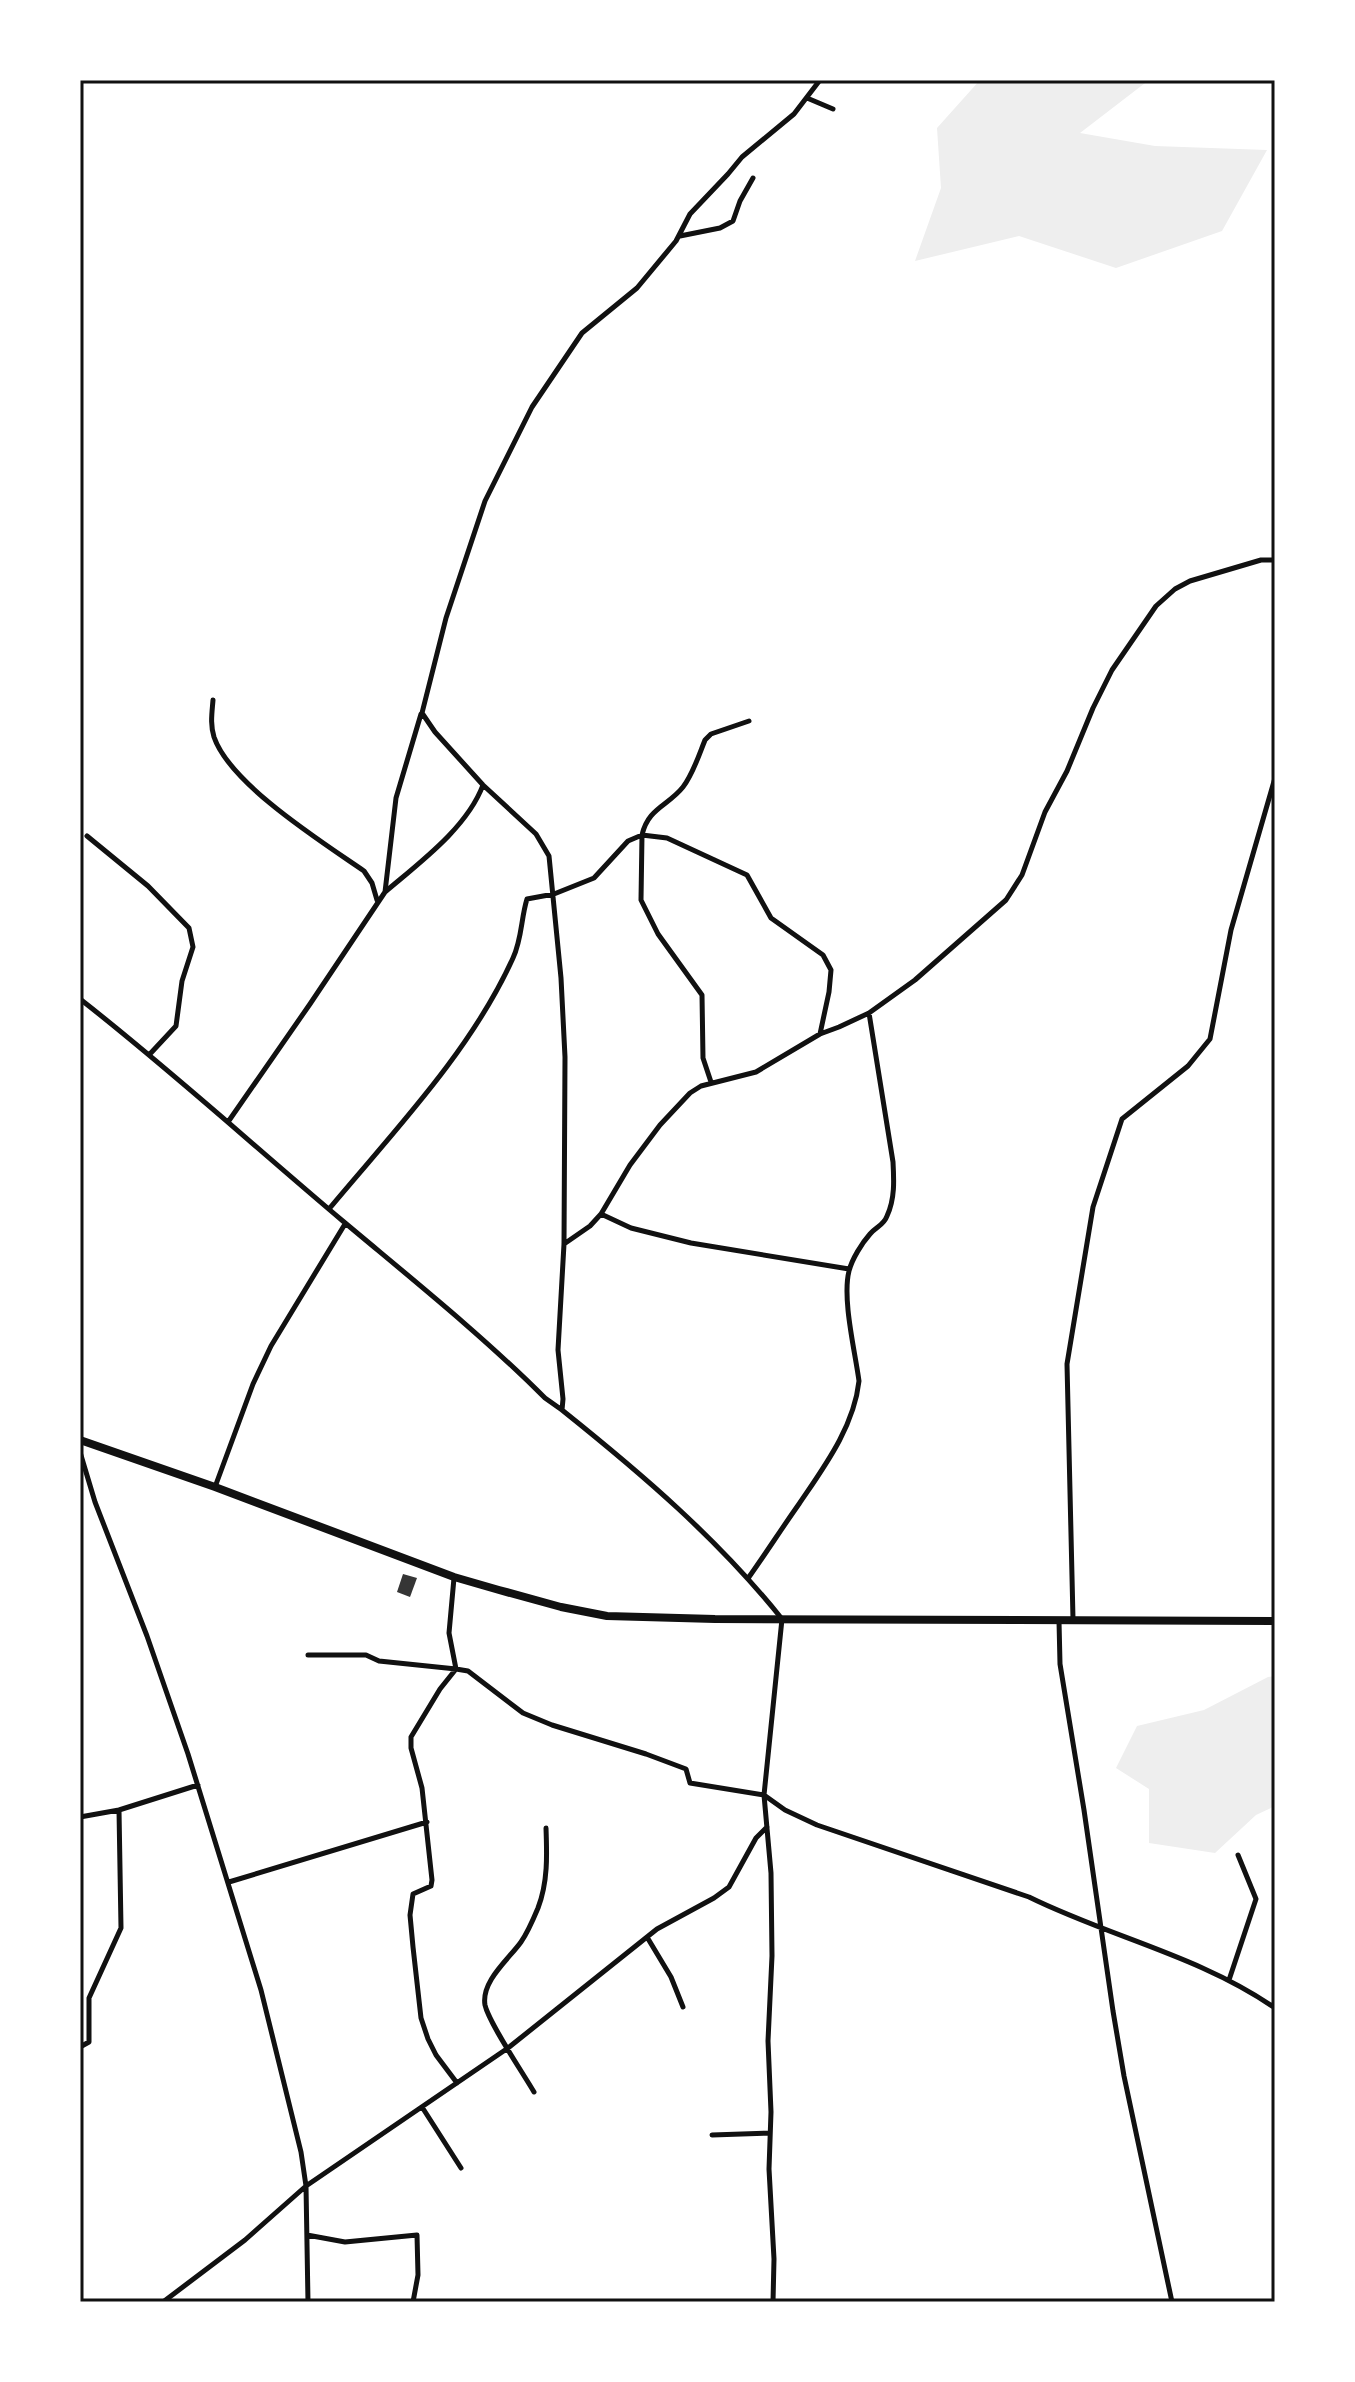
<svg xmlns="http://www.w3.org/2000/svg" width="1355" height="2382" font-family="'Source Serif 4',serif">
  <style>
    .green { fill: #eee }
    .building { fill: #353535 }
    .lines { fill: none; stroke-linecap: round; stroke-linejoin: round }
    .minor { stroke: #111; stroke-width: 5 }
    .trunk { stroke: #111; stroke-width: 8 }
    .neatline { fill: none; stroke: #111; stroke-width: 3 }
  </style>
  <rect width="100%" height="100%" fill="#fff"/>
  <!-- green -->
  <path class="green" d="M980 80H1149L1080 133 1155 146 1267 150 1222 231 1116 268 1019 236 915 261 941 188 937 128Z
    M1275 1676V1806L1256 1815 1215 1853 1149 1843V1789L1116 1768 1137 1726 1204 1710 1268 1677Z"/>
  <!-- building -->
  <path class="building" d="M403 1574 417 1578 410 1597 397 1592Z"/>
  <g class="lines">
    <!-- minor -->
    <path class="minor" d="M807 98 833 109
      M680 236 720 228 733 221 740 201 753 178
      M213 700C212 713 210 724 214 737 230 784 322 842 364 871L372 883 377 900
      M87 836 148 886 189 928 193 947 182 981 176 1026 149 1055
      M385 892C419 863 467 828 483 785
      M80 999C171 1070 256 1148 344 1222 412 1279 482 1335 545 1398L562 1410
      M711 1082 703 1058 702 995 658 934 641 900 642 835C648 808 668 806 683 787 693 774 699 755 705 740L711 734 749 721
      M228 1122 310 1004 385 892 396 798 421 714
      M329 1209C394 1131 471 1051 513 958 522 939 521 918 527 899L554 894 594 878 628 841 642 835 667 838 747 875 771 918 823 955 831 970 829 992 820 1034
      M601 1214 631 1228 691 1243 849 1269
      M564 1244 590 1226 601 1214 630 1165 660 1125 690 1093 701 1086 756 1072 820 1034 839 1027 869 1013 915 980 1006 900 1022 875 1045 812 1067 771 1093 708 1112 670 1156 606 1175 589 1190 581 1261 560H1275
      M80 1452 95 1502 147 1636 188 1754 261 1990 301 2152 306 2186 308 2302
      M215 1487 253 1384 271 1346 345 1224
      M749 1577C766 1553 782 1528 799 1504 824 1467 854 1427 859 1381 855 1351 842 1299 849 1271 852 1259 862 1243 870 1234 876 1227 884 1225 887 1216 895 1199 894 1180 893 1162L869 1013
      M454 1578 449 1633 456 1669 468 1671 523 1713 552 1725 646 1754 686 1769 690 1783 764 1795 785 1810 817 1825 1029 1897C1110 1937 1200 1956 1275 2008
      M1073 1619 1067 1364 1093 1207 1122 1119 1188 1066 1210 1039 1231 930 1275 778
      M1059 1621 1060 1664 1084 1810 1113 2011 1124 2076 1172 2302
      M308 1655H366L379 1661 456 1669 440 1689 411 1737V1748L422 1788 432 1880 431 1886 413 1894 410 1915 413 1947 421 2018 428 2039 436 2055 457 2083
      M80 1817 119 1810 198 1785
      M229 1882 427 1822
      M647 1937 671 1977 683 2007
      M1229 1980 1256 1899 1238 1855
      M80 2047 89 2042V1998L121 1928 119 1810
      M534 2092C523 2073 489 2023 485 2005 481 1981 509 1959 521 1942 528 1932 533 1920 538 1908 548 1882 547 1855 546 1828
      M422 2107 461 2168
      M712 2135 770 2133
      M307 2235 345 2242 417 2235 418 2275 413 2302
      M163 2302 245 2240 306 2186 508 2048 657 1929 714 1898 729 1887 756 1838 767 1827
      M773 2302 774 2259 769 2169 771 2112 768 2041 772 1956 771 1873 764 1795 782 1619C718 1539 642 1474 562 1410L563 1399 558 1350 564 1244 565 1057 561 978 549 856 536 834 483 785 435 732 422 713 446 618 485 501 532 407 582 333 637 288 676 241 690 214 728 174 742 157 794 114 820 80"/>
    <!-- trunk -->
    <path class="trunk" d="M80 1440 215 1487 454 1577 499 1590 561 1607 607 1616 715 1619 1275 1621"/>
  </g>
  <!-- border -->
  <rect width="1355" height="2382" fill="none" stroke="#ffffff" stroke-width="164"/>
  <rect x="82" y="82" width="1191" height="2218" class="neatline"/>
</svg>
